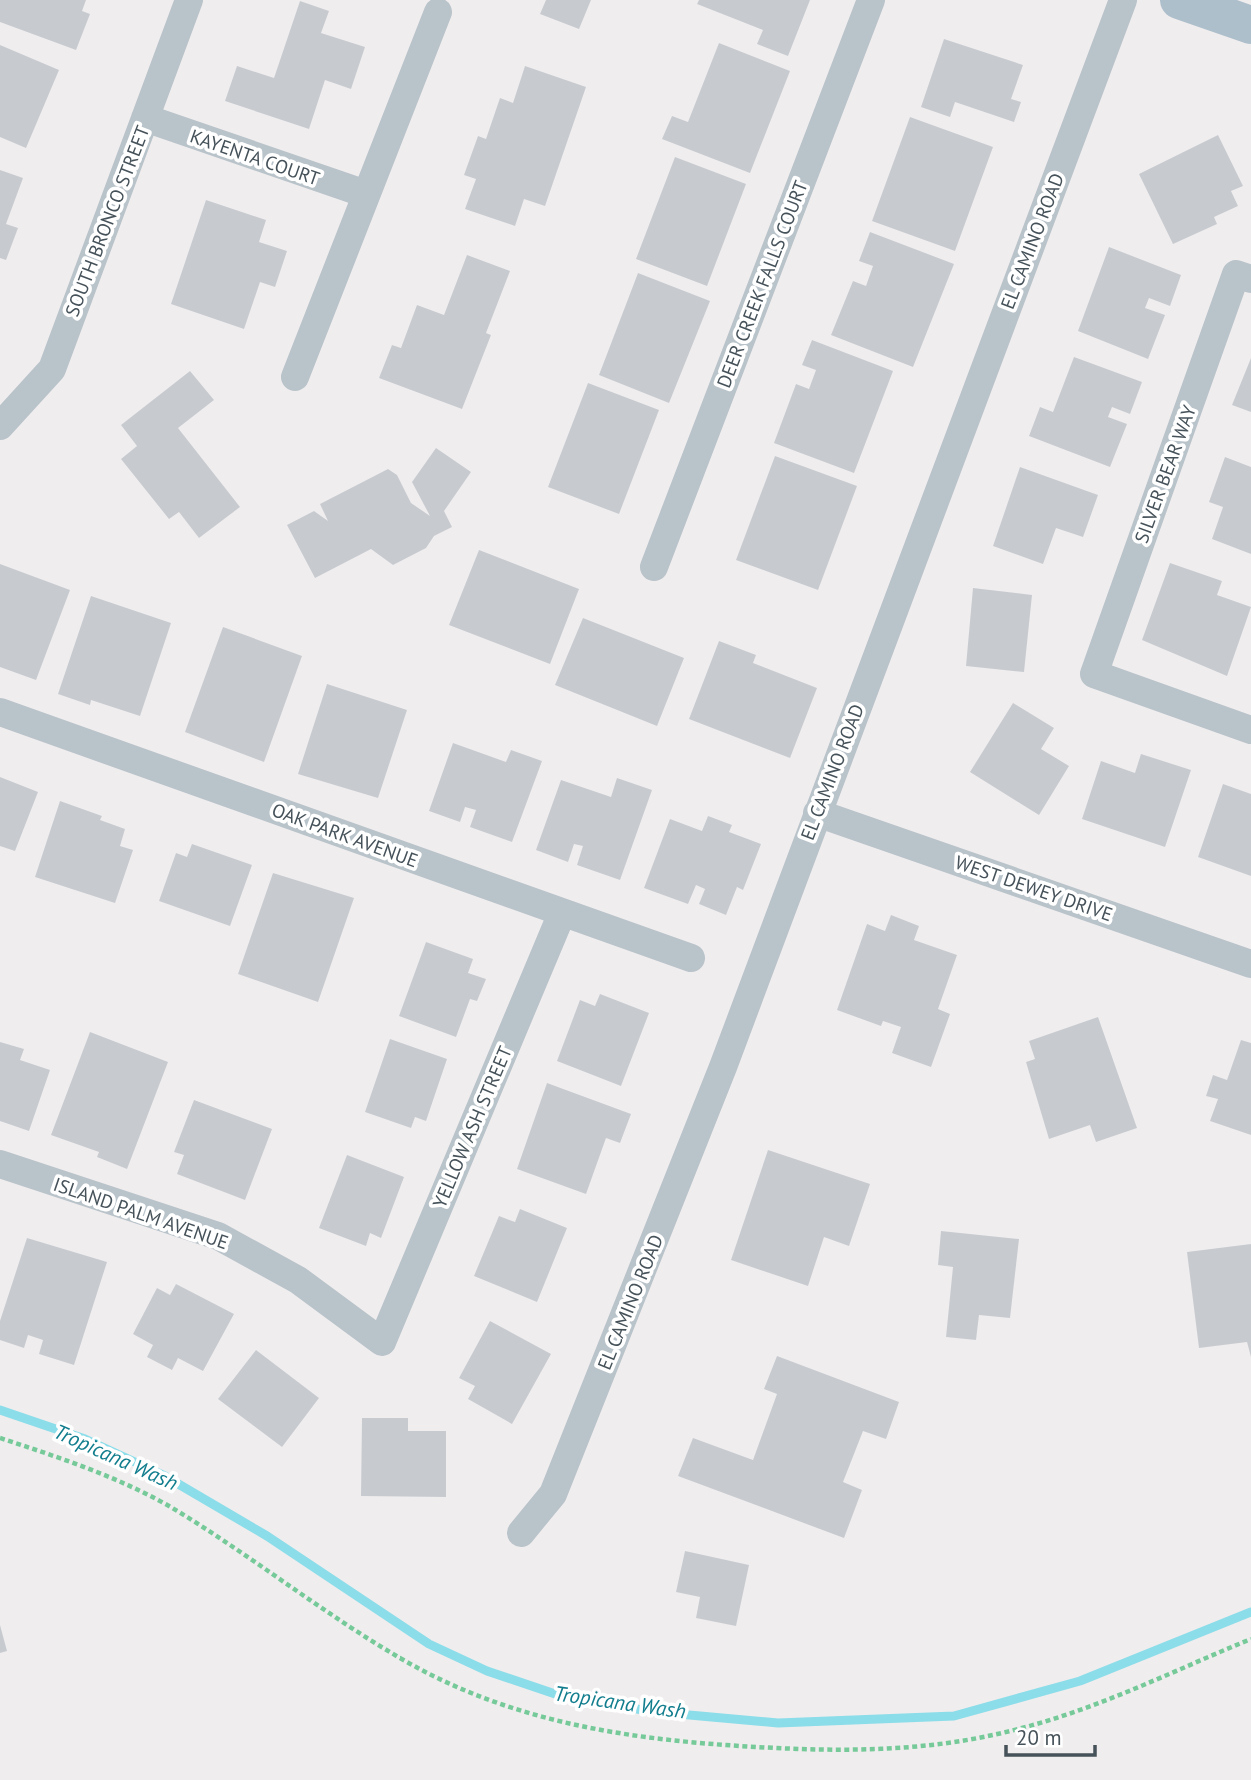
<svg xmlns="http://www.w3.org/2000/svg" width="1251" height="1780" font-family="'PT Sans',sans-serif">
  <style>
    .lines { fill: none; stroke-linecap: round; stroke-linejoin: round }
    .stream { stroke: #8bdde9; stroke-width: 9 }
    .building { fill: #c7cbd0 }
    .path { stroke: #76ca99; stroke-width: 4.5; stroke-dasharray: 5 3.5; stroke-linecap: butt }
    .minor { stroke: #b9c3ca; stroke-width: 28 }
    .primary { stroke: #aebfcc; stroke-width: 38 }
    .labels { text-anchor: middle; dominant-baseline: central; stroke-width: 7; stroke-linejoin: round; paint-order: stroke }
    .street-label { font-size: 19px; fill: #46525a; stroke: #fff }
    .water-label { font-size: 21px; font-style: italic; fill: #117d8d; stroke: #fff }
  </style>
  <rect width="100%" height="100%" fill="#f0edee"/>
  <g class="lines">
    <!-- stream -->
    <path class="stream" d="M0 1410 85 1439 163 1475 267 1536 429 1644 487 1671 567 1698 656 1712 778 1723 954 1716 1080 1681 1251 1612"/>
  </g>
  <!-- building -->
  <path class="building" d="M0 0H86L82 11 90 14 76 50 0 22Z
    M546 0H591L579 29 540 14Z
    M699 0H810L788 56 757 44 763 30 697 4Z
    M300 1 329 11 321 33 365 47 351 89 325 80 309 129 225 101 237 66 274 78Z
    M944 39 1023 65 1011 99 1021 102 1014 122 955 102 950 117 921 107Z
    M719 43 790 71 750 173 662 139 672 116 688 122Z
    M0 45 59 70 26 148 0 137Z
    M525 66 586 87 545 206 524 199 515 226 465 209 476 179 464 175 478 136 486 139 500 98 513 103Z
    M910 117 993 147 955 251 872 221Z
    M1218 135 1243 186 1231 191 1238 206 1214 217 1217 224 1173 244 1139 174Z
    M675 157 746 184 707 286 636 259Z
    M0 170 23 178 6 224 18 228 6 260 0 258Z
    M206 200 266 220 259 242 287 251 275 287 260 282 244 329 171 304Z
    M870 232 954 264 913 367 831 335 853 281 866 286 873 266 859 261Z
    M1109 247 1181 275 1170 306 1149 298 1145 308 1165 315 1148 359 1078 331Z
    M467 255 510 271 486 333 491 335 462 409 379 378 392 345 401 348 417 305 444 315Z
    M638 273 710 301 669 403 599 375Z
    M812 340 893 371 854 473 774 443 796 384 809 389 816 370 802 365Z
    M1074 357 1142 382 1130 414 1112 407 1108 417 1127 424 1110 467 1029 436 1040 407 1053 412Z
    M1251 358V412L1232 405Z
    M190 371 214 400 178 428 240 507 199 538 179 512 169 519 121 459 137 446 121 425Z
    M588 383 659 410 619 514 548 487Z
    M436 448 471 472 444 511 452 527 434 536 426 548 393 565 371 549 315 578 287 525 314 511 328 521 320 504 388 469 397 475 411 503 430 516 412 482Z
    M775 456 857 486 818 590 736 560Z
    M1225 457 1251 467V554L1212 539 1223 507 1209 502Z
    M1020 467 1098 495 1083 537 1056 528 1043 564 993 546Z
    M479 550 579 589 550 664 449 625Z
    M1170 563 1222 581 1217 595 1251 607 1227 676 1142 640Z
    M0 564 70 590 36 680 0 667Z
    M973 588 1032 595 1024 672 966 666Z
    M91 596 171 623 140 716 91 700 90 705 58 694Z
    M583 618 684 658 657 726 555 685Z
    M223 627 302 656 264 762 185 732Z
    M719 641 756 655 753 663 817 688 790 758 689 719Z
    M327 684 407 710 378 798 298 774Z
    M1013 703 1054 728 1041 749 1069 766 1039 815 970 772Z
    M453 743 506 762 511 750 542 761 512 842 470 827 476 810 465 807 460 822 429 811Z
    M1141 754 1191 770 1165 847 1082 819 1101 761 1135 773Z
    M0 777 38 792 15 851 0 846Z
    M617 778 652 790 620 880 577 865 583 846 574 844 568 862 536 850 561 780 611 797Z
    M1223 784 1251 794V876L1198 857Z
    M60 801 102 816 100 820 125 829 120 846 133 850 115 903 35 877Z
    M708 816 732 825 729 832 761 844 743 890 737 887 726 915 699 904 705 889 696 885 688 904 644 888 670 819 702 831Z
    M192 844 252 865 230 926 159 901 176 853 187 857Z
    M273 873 354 898 318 1002 238 974Z
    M891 915 919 926 914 940 957 955 938 1009 950 1014 931 1067 892 1053 901 1027 883 1021 881 1026 837 1010 867 924 885 931Z
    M426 942 473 959 468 973 486 979 477 1001 470 999 456 1037 399 1016Z
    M600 994 649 1013 621 1086 557 1061 580 1000 595 1006Z
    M1098 1017 1137 1128 1096 1142 1090 1125 1049 1139 1026 1062 1035 1059 1029 1041Z
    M90 1032 168 1062 127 1169 97 1157 99 1152 51 1135Z
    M390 1039 447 1059 426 1121 415 1117 411 1128 365 1112Z
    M1241 1040 1251 1043V1135L1210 1121 1218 1099 1206 1096 1213 1075 1227 1080Z
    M0 1042 24 1049 20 1060 50 1070 29 1131 0 1121Z
    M547 1083 631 1114 620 1143 606 1138 586 1194 517 1169Z
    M194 1100 272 1129 245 1200 177 1174 184 1155 174 1152Z
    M768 1150 870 1184 849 1246 824 1237 808 1286 731 1260Z
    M347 1155 404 1177 381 1238 370 1233 366 1246 319 1228Z
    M520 1209 567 1228 537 1302 474 1276 499 1216 515 1222Z
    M941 1231 1019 1239 1010 1318 979 1315 976 1340 946 1337 953 1267 938 1265Z
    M27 1238 107 1262 74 1365 39 1354 43 1340 28 1335 24 1348 0 1340V1321Z
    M1251 1244V1357L1247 1342 1199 1348 1187 1252Z
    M176 1284 234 1314 203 1371 178 1358 172 1370 147 1357 153 1345 133 1334 157 1288 170 1295Z
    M490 1321 551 1354 512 1424 468 1399 475 1386 459 1378Z
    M256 1350 319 1398 282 1447 218 1399Z
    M777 1356 899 1402 886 1439 863 1431 843 1482 862 1490 844 1538 678 1476 693 1438 753 1460 777 1394 764 1389Z
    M362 1418H408V1431H446V1497L361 1496Z
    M685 1551 749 1565 736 1626 696 1618 700 1597 676 1592Z
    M0 1625 7 1651 0 1653Z"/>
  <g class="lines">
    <!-- path -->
    <path class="path" d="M0 1438C58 1457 116 1476 169 1506 248 1553 321 1612 400 1658 511 1723 631 1740 757 1747 845 1752 931 1752 1018 1729 1098 1709 1175 1670 1251 1639"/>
    <!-- minor -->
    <path class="minor" d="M145 118 366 194
      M1251 279 1236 274 1094 674 1251 730
      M295 377 438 12
      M0 426 52 369 189 0
      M654 567 871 0
      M0 712 691 958
      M817 813 1251 964
      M0 1164 218 1236 298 1280 382 1342 562 913
      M521 1533 553 1494 723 1067 1123 0"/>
    <!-- primary -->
    <path class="primary" d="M1179 0 1251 25"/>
  </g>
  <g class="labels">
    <!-- street labels -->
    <g class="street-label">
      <text transform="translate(255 157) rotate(19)">KAYENTA COURT</text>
      <text transform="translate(107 221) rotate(-69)">SOUTH BRONCO STREET</text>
      <text transform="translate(1032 241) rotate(-69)">EL CAMINO ROAD</text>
      <text transform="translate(762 284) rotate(-69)">DEER CREEK FALLS COURT</text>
      <text transform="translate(1165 474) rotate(-70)">SILVER BEAR WAY</text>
      <text transform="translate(832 772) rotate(-69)">EL CAMINO ROAD</text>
      <text transform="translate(345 835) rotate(20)">OAK PARK AVENUE</text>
      <text transform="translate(1034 888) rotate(19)">WEST DEWEY DRIVE</text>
      <text transform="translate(472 1127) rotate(-67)">YELLOW ASH STREET</text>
      <text transform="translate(141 1213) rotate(19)">ISLAND PALM AVENUE</text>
      <text transform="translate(630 1302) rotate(-68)">EL CAMINO ROAD</text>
    </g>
    <!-- water labels -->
    <g class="water-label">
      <text transform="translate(116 1457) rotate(24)">Tropicana Wash</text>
      <text transform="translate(620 1702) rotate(8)">Tropicana Wash</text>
    </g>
  </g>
  <!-- scale -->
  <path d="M1006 1745v10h89v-10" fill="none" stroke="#46525a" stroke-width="3.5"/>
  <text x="1016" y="1745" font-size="21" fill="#46525a" stroke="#ffffff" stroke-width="5" paint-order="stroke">20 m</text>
</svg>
